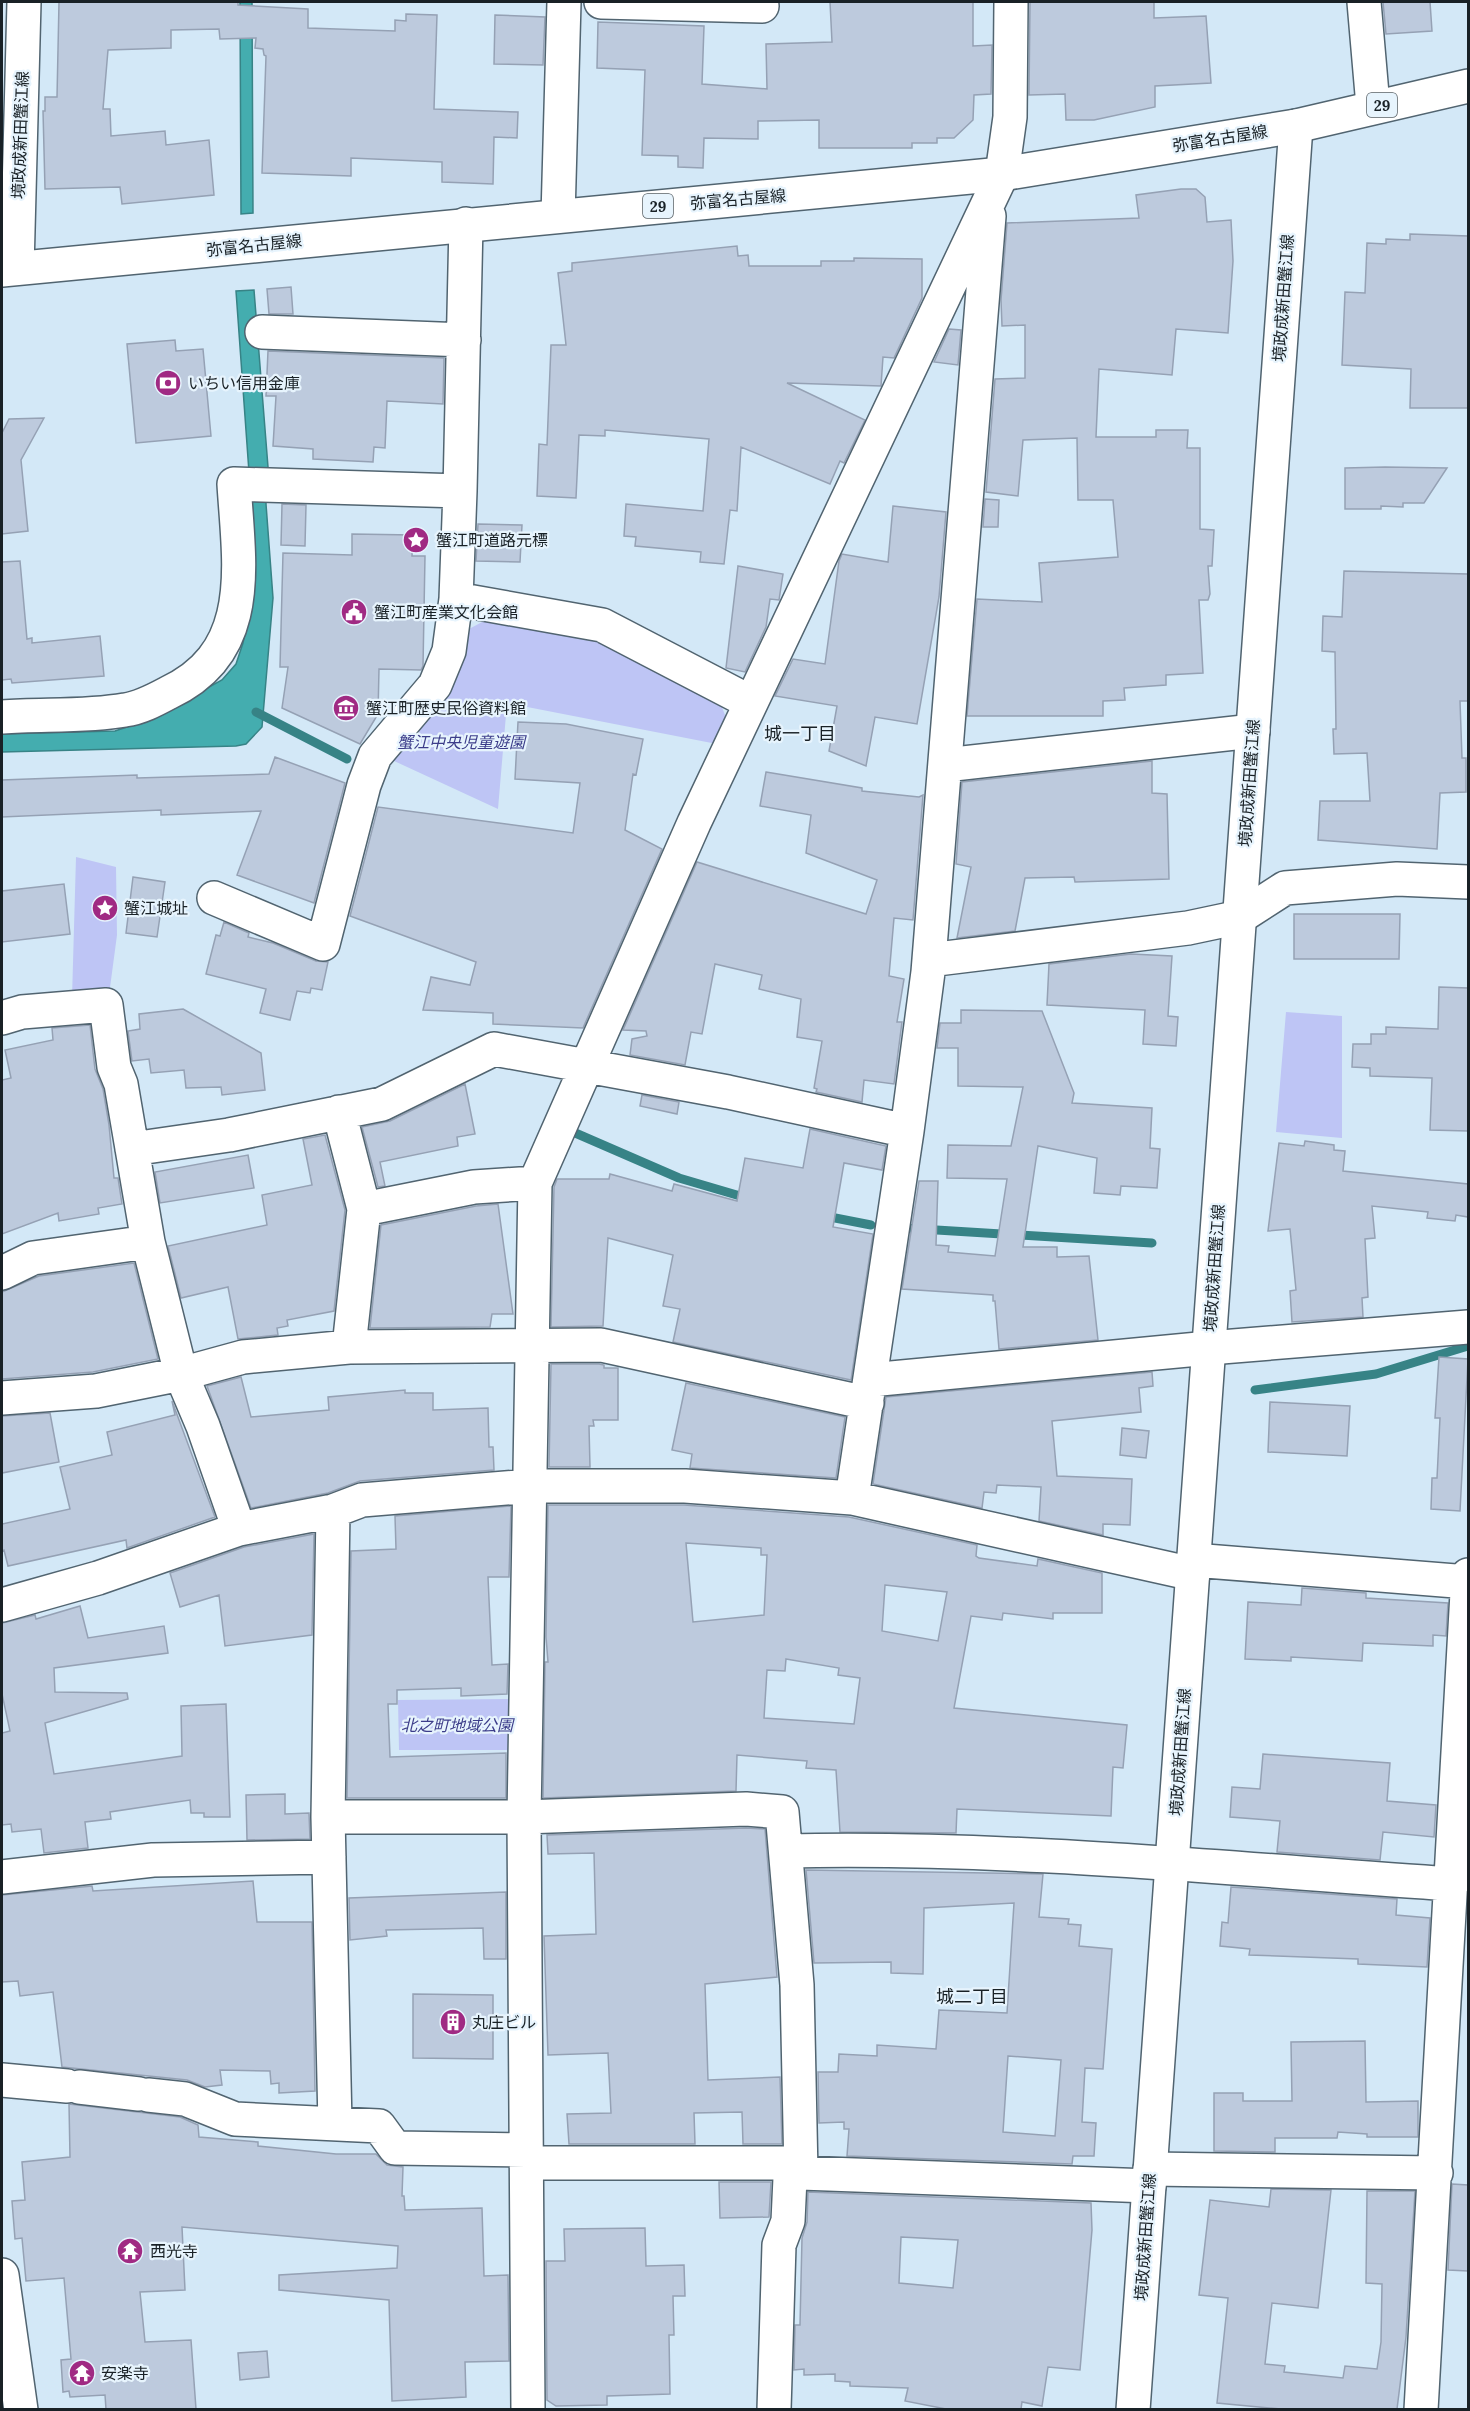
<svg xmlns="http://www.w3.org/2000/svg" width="1470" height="2411" font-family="Lora,'Noto Sans JP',serif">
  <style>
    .green { fill: #bec5f5 }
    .water { fill: #44adaf; stroke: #378386; stroke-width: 1.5 }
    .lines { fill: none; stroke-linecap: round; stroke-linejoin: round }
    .stream { stroke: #378386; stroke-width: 9 }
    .building { fill: #bdcadd; stroke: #95a1b4; stroke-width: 1.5; fill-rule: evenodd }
    .minor-casing { stroke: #516470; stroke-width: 36 }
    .secondary-casing { stroke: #516470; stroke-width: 36 }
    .primary-casing { stroke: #516470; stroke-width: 36 }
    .minor { stroke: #fff; stroke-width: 33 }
    .secondary { stroke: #fff; stroke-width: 33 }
    .primary { stroke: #fff; stroke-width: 33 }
    .labels { text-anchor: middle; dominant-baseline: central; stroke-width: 4.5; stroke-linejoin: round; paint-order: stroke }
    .shield { fill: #e7f4fd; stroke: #576066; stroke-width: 1.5 }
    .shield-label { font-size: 15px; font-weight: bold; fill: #192126 }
    .street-label { font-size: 16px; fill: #192126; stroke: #e7f4fd }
    .poi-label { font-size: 16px; fill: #192126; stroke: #e7f4fd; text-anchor: start }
    .park-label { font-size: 16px; font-style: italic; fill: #3c3d8a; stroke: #e7f4fd }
    .neighbourhood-label { font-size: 18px; fill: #192126; stroke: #e7f4fd }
  </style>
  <rect width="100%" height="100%" fill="#d3e8f7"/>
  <!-- green -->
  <path class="green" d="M484 621 596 640 720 702 730 728 722 745 507 703 498 809 392 760 445 696 469 629Z
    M76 857 116 867 117 935 109 995 72 998Z
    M1286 1012 1342 1016V1138L1276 1132Z
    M515 1699 516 1750H399L398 1700Z"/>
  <!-- water -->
  <path class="water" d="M240 2H252L253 213 241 214Z
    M254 290 268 467 266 504 273 598 262 727 246 744 236 746 2 752V734L115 731 151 719 222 680 236 664 243 643 252 599 255 556 236 291Z"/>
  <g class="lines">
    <!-- stream -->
    <path class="stream" d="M256 712 347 759
      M573 1132 679 1178 747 1198
      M825 1216 871 1225
      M904 1228 1152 1243
      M1255 1390 1376 1374 1468 1346"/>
  </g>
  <!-- building -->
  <path class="building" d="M59 2H238V5L308 9V28L395 31V20L406 21V14L437 15 434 109 518 112 517 138 494 137 493 184 442 182V162L351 158V176L262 173 266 56 264 55 263 49 255 48 256 38 220 39 219 29 171 30V48L108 50 103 109H110L111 136 165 131 166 145 209 140 214 195 122 204 120 187 45 189 43 111H45V97H57Z
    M830 2H973V46L992 45 991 94 974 95 973 120 954 138H937V143H912V148H819V120L758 121V139L704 138 703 168 678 167V156L642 155 645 70 597 68 598 22 704 26 702 84 767 89 766 44 832 42Z
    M1030 2H1154V18L1206 16 1211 83 1155 86V107L1094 120H1066L1065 94 1029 95Z
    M1383 2H1430L1432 31 1386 34Z
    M495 15 545 17 543 65 494 64Z
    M1181 189H1196L1205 197 1207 222 1231 220 1233 261 1228 333 1176 329 1172 375 1099 369 1096 437H1156V430H1188L1187 448H1200V529L1214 530 1212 566H1208L1210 594 1208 600H1199L1203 673 1166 675V685L1124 688 1125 700 1103 701V716H967L977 599 1042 602 1039 563 1118 557 1113 500H1078L1077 438 1023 440 1018 496 986 492 995 379 1025 378V325L1002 326 1001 300 1007 223 1139 218 1136 195Z
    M1410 234 1468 236V408H1410L1411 369 1342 365 1345 292 1365 293 1367 243 1386 244V239L1410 240Z
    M737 246 738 256 748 255 749 266H821V261H854V258L922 259V298L894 358 883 357 881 386 787 383 865 420 844 463 840 461 830 484 741 447 737 511 730 510 724 564 700 562 701 552 635 546 636 537 624 536 626 504 703 511 709 439 605 430V436L579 435 576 498 537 496 539 444 547 445 551 345H566L558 273 572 271V263Z
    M291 287 293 314H269L267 289Z
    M949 329 961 330 958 365 934 362Z
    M175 340 176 351 203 349 211 436 136 443 127 344Z
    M268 351 444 358 443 404 387 401 385 448 374 447 373 462 313 459V449L273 446 276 396H266Z
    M44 418 21 460 28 531 2 534V433L9 419Z
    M1385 467 1447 468 1424 503H1403V507L1381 506V509H1345V468Z
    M985 499 999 500 998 527H983Z
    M282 504 306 505 305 546 281 545Z
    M893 506 946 512 939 597 917 724 875 717 866 766 829 751 837 706 775 696 793 659 825 664 839 561 842 554 888 562Z
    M478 524 522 525 520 562 476 561Z
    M352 534 413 535 412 556H425L423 666 421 670 379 669 378 714 360 744 282 708 288 667H280L283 553 352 555Z
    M20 561 27 639 32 638V643L100 636 104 676 12 683 11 679 2 680V562Z
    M738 566 783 574 779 600 770 599 766 627 745 672 726 668Z
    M1344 571 1468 574V701H1460L1462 758H1466V792L1440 793 1437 849 1318 840 1320 801H1370L1367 753 1334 754 1333 729H1336L1335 652 1322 651 1323 616 1342 617Z
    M518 722 566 724 643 739 636 775 633 774 625 830 662 849 583 1028 493 1024V1013L423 1010 431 977 470 985 476 962 350 916 378 807 573 833 580 783 515 779Z
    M275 757 345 783 314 903 237 875 261 811 161 815V810L2 817V780L137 775V778L269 774Z
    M1152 761V793L1167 794 1169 879 1075 882 1074 877 1025 878 1015 931 957 938 971 867 956 864 962 782Z
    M766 772 862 788V791L919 797 923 795 913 920 894 918 889 976 904 979 897 1022H902L894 1084 864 1080 862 1102 816 1092 817 1089 814 1088 822 1041 797 1037 801 999 759 989 762 975 715 964 702 1034 691 1032 685 1065 630 1055 632 1039 647 1036 646 1031 623 1030 697 862 866 914 877 880 806 853 811 815 760 806Z
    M133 877 165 882 157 937 126 933Z
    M64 884 70 934 2 942V891Z
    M1294 914H1400L1399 959H1294Z
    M224 922 249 933 248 937 273 943 316 961 328 962 322 990 311 988 310 993 297 991 290 1020 260 1013 266 989 206 974 216 935 220 936Z
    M1131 954 1172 956 1168 1016 1178 1017 1176 1046 1143 1044 1145 1010 1047 1005 1049 964Z
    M1439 987 1468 988V1131L1430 1130 1432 1078 1370 1076V1068L1352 1067 1353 1044H1371V1034H1386V1027L1438 1029Z
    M183 1009 261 1053 265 1090 222 1095 221 1087 186 1088 184 1070 151 1073 149 1059 132 1061 128 1031 140 1029 139 1014Z
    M961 1010 1042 1011 1074 1093 1072 1103 1152 1108 1150 1148 1160 1149 1157 1188 1121 1186 1120 1195 1094 1193 1097 1158 1038 1146 1023 1247H1057V1257L1089 1256 1098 1340 999 1349 995 1301H993V1295L902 1289 919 1181H938L936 1245 949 1246 948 1252 995 1256 1007 1179 947 1178 948 1145 1011 1146 1023 1087 958 1086V1048H937L940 1023H961Z
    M90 1025 95 1069 103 1089 109 1125 114 1178H118L122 1204 98 1208 99 1214 59 1221 58 1213 2 1234V1080L11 1078 5 1050 53 1040 52 1028Z
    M465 1084 475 1134 457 1137 458 1146 380 1162 385 1186 378 1187 362 1127 390 1121Z
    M642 1095 679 1102 677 1114 640 1106Z
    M810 1129 886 1146 882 1170 844 1163 833 1227 873 1234 851 1380 673 1342 680 1309 663 1306 673 1255 608 1238 603 1326 551 1327 554 1187 557 1179H609L610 1174 672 1191 674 1184 737 1201 745 1158 803 1168Z
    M325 1135 345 1210 334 1311 287 1320 288 1326 277 1328 278 1335 238 1339 228 1287 181 1298 168 1246 267 1225 262 1195 312 1185 303 1139Z
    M1305 1141 1334 1145V1150L1345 1151 1343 1171 1468 1184V1217L1456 1215 1455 1221 1427 1218 1428 1212 1372 1206 1375 1238 1365 1239 1368 1297 1362 1298 1363 1317 1292 1322 1290 1291 1296 1290 1290 1229 1268 1231 1279 1143 1304 1146Z
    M248 1155 254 1188 160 1203 155 1172Z
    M498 1204 513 1314H492L490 1327 370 1328 381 1225 476 1206Z
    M134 1263 158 1359 93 1372 2 1379V1292L39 1276Z
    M1439 1357 1468 1359 1460 1511 1431 1509 1432 1478H1437L1440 1418H1435Z
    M551 1364H599L604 1365V1368H618V1420H593L594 1426H589L590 1467H549Z
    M1152 1372 1153 1386 1139 1388 1141 1412 1052 1421 1057 1476 1132 1479 1130 1525 1103 1524V1535L1039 1521 1041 1487 997 1485 996 1493 984 1492 982 1508 873 1484 886 1397Z
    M241 1377 251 1417 329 1410 328 1397 405 1390V1393H433V1410L488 1408 489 1447H493L494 1470 360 1481 328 1493 251 1508 207 1386Z
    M686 1383 845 1417 836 1478 690 1468 692 1454 672 1450Z
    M172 1401 215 1517 127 1548 126 1540 8 1566 4 1550 2 1551V1524L70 1509 60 1467 112 1455 107 1432 175 1415Z
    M1270 1402 1350 1406 1347 1456 1268 1452Z
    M50 1413 59 1462 2 1473V1416Z
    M1122 1428 1149 1431 1146 1458 1120 1455Z
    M548 1505H684L849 1517 977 1545 976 1556 979 1558 1037 1566 1038 1559 1102 1573V1613H1053V1619L1003 1613 1002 1620 971 1616 954 1708 1127 1725 1123 1768 1113 1767 1111 1816 957 1809 956 1833 840 1832 836 1770 806 1768 807 1761 737 1755 736 1791 543 1798 545 1662H548L546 1637ZM686 1543 761 1548V1555H767L764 1615 693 1622ZM885 1585 947 1592 938 1641 882 1631ZM786 1659 839 1668 838 1675 860 1678 854 1724 764 1718 767 1670 785 1671Z
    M511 1506 509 1577H488L492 1665 508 1664 507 1694 461 1696V1688L397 1690V1704H388L390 1757 506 1753V1798H347L351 1551 396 1549 395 1516Z
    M314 1534 312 1635 225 1646 219 1595 180 1607 170 1573 244 1547Z
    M1302 1588 1366 1593V1598L1448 1603 1446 1636 1433 1635V1646L1363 1643 1362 1661 1291 1657V1661L1245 1659 1248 1602 1301 1605Z
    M80 1606 88 1638 164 1626 168 1653 54 1668 55 1692 127 1693 128 1699 45 1723 54 1774 182 1756 181 1706 226 1704 230 1817H204V1813H191L190 1800 110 1812 111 1819 85 1822 88 1848 44 1853 41 1829 12 1832 11 1824 2 1825V1733L10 1731 2 1694V1623L35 1615 36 1619Z
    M1263 1754 1390 1763 1387 1801 1436 1805 1434 1837 1383 1832 1380 1860 1277 1852 1280 1821 1230 1817 1232 1787 1260 1789Z
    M285 1794V1814L309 1813 310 1839 247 1840 246 1795Z
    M746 1828 765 1829 777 1977 705 1984 708 2080 780 2077 782 2144H743L742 2112 694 2113 695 2144H569L567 2114 611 2113 608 2053 548 2055 544 1936 596 1934 594 1853 548 1854 547 1835Z
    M806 1870 1043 1874 1039 1917 1069 1919 1068 1924 1081 1925 1079 1946 1112 1949 1103 2069 1085 2068 1082 2122 1096 2123 1094 2156H1073L1072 2164 847 2156 849 2129H844V2122L819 2123 818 2072H838L839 2054 877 2056V2045L936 2049 939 2010 1007 2013 1014 1903 924 1908 923 1974 891 1973V1962L814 1963ZM1008 2056 1061 2060 1055 2136 1003 2132Z
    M253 1881 257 1922H312L315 2091 279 2093V2083L271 2084 270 2071 220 2070 222 2085 205 2087 187 2080 62 2067 53 1992 20 1996 18 1981 2 1982V1895L92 1886 93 1891Z
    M1231 1887 1397 1899 1396 1915 1430 1918 1427 1967 1358 1964V1959L1249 1955 1250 1949 1220 1946 1222 1922 1228 1923Z
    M506 1892V1959H484L483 1928 386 1930 387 1936 350 1940 349 1898Z
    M413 1994 493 1995V2059L413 2058Z
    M1365 2041 1366 2102 1418 2101V2137H1367V2134L1338 2132 1337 2138H1275V2152L1214 2151V2093H1243V2101H1292L1291 2042Z
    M69 2104 180 2117 198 2125 199 2137 258 2142V2146L336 2154H376L387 2165 403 2167 402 2196H404L405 2210 482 2208 484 2276 508 2275 509 2361 465 2362 466 2397 392 2401 389 2300 279 2290V2275L397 2268 398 2246 182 2227 185 2290 140 2292 145 2342 191 2340 196 2409H106L105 2395 70 2397 69 2391 63 2392 61 2360 71 2359 64 2278 26 2281 22 2238 15 2239 12 2201 25 2200 22 2162 70 2157Z
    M719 2182H771L769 2217 720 2218Z
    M1452 2184 1468 2185V2271L1448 2270Z
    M1271 2189 1331 2190 1318 2308 1272 2303 1265 2364 1285 2366 1284 2372 1343 2378 1345 2366 1377 2369 1381 2342 1382 2284 1366 2283 1367 2191H1415L1406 2337 1397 2409H1281L1217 2403 1228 2298 1199 2295 1210 2200 1269 2207Z
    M808 2192 1091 2203 1092 2230 1080 2370 1048 2367 1042 2406 1022 2402 1021 2409H946L905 2401 908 2388 850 2386V2382L835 2381V2374L804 2375V2369L794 2370 795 2325H800L802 2238 807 2222ZM901 2237 958 2240 953 2288 899 2283Z
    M645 2228 646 2266 684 2265 685 2296H673L674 2335H669L670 2394 607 2396V2405L556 2406 547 2400 546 2261H565L564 2229Z
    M267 2351 269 2377 240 2380 238 2353Z"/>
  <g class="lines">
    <defs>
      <path id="minor" d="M601 2 762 6
        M1364 2 1373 106
        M558 216 564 2
        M262 332 464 340
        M456 599 602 625 750 702
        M2 717C42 714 86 717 125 710 140 708 155 700 168 693 256 652 239 565 234 484L460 491
        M945 765 1253 731
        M214 898 323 944 364 785 375 756 435 685 449 651 456 599 460 491 466 224
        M929 960 1188 928 1240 917 1285 888 1397 879 1468 882
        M2 1018 22 1012 106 1005 114 1067 121 1084 148 1242 181 1374 203 1426 239 1529
        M339 1112 364 1209 349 1347
        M132 1149 229 1135 382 1104 494 1049 728 1092 907 1131
        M364 1209 474 1187 535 1183
        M2 1273 33 1258 148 1242
        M870 1380 1209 1348 1468 1327
        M2 1398 96 1391 181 1374 243 1357 349 1347 601 1345 867 1403
        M852 1498 907 1131 928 972 989 216
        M333 1511 328 1817 335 2124
        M1193 1560 1468 1582
        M2 1605 98 1578 239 1529 333 1511 362 1500 530 1486H685L852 1498 1193 1574
        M328 1817H524L746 1809 782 1812 797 1985 801 2173
        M786 1851C1008 1846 1230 1869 1452 1884
        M2 1877 153 1860 329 1857
        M2 2080 67 2086
        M79 2087 139 2094
        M148 2095 185 2099 235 2119 379 2126 395 2148 526 2150
        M526 2163H801
        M1150 2169 1436 2173
        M2 2275 21 2410
        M528 2410 524 1817 535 1183 694 823 1002 174 1010 117 1011 2
        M774 2410 779 2245 788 2221 790 2178 801 2173 1149 2186
        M1421 2410 1468 1575"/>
      <path id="secondary" d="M17 268 24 2
        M1133 2410 1296 126"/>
      <path id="primary" d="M2 270 1002 174 1296 126 1468 86"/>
    </defs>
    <!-- minor casing -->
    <use href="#minor" class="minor-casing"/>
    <!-- secondary casing -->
    <use href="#secondary" class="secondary-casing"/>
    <!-- primary casing -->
    <use href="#primary" class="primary-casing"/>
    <!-- minor -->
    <use href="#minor" class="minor"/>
    <!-- secondary -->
    <use href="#secondary" class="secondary"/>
    <!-- primary -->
    <use href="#primary" class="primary"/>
  </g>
  <!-- icons -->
  <defs>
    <symbol id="bank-disc" viewBox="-11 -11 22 22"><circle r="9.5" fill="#a02a83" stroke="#e7f4fd"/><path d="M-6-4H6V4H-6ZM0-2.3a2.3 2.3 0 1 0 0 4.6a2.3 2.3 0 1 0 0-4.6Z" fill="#fff"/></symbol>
    <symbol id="sight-disc" viewBox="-11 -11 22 22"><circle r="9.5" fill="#a02a83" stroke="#e7f4fd"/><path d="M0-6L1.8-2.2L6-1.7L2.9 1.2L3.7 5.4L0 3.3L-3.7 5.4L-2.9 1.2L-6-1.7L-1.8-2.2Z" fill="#fff"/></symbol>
    <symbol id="civic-disc" viewBox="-11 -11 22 22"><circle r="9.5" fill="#a02a83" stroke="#e7f4fd"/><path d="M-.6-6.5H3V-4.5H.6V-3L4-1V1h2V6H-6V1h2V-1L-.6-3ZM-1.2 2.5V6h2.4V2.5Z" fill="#fff"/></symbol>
    <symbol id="museum-disc" viewBox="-11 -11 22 22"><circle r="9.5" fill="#a02a83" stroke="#e7f4fd"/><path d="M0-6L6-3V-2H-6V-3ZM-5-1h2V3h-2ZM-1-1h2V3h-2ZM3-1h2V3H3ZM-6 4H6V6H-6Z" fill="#fff"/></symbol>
    <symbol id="building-disc" viewBox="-11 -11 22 22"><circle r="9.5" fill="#a02a83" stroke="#e7f4fd"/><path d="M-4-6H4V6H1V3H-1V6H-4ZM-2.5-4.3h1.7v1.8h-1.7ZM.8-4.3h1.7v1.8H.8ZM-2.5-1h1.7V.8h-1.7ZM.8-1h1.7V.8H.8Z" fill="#fff"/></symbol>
    <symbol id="temple-disc" viewBox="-11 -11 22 22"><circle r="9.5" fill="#a02a83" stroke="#e7f4fd"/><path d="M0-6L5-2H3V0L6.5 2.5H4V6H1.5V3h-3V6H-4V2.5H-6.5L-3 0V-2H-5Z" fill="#fff"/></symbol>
  </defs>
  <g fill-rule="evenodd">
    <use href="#bank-disc" x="153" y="368" width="30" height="30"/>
    <use href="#sight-disc" x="401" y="525" width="30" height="30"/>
    <use href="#civic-disc" x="339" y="597" width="30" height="30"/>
    <use href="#museum-disc" x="331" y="693" width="30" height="30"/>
    <use href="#sight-disc" x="90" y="893" width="30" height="30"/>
    <use href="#building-disc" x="438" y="2007" width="30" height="30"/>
    <use href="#temple-disc" x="115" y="2236" width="30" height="30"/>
    <use href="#temple-disc" x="67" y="2358" width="30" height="30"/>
  </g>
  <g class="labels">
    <!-- shield labels -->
    <g class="shield">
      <rect x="1367" y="93" width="30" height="24" rx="4.5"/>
      <rect x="643" y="194" width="30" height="24" rx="4.5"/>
    </g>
    <g class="shield-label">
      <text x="1382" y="105">29</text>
      <text x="658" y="206">29</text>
    </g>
    <!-- street labels -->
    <g class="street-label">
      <text transform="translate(20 135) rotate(-88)">境政成新田蟹江線</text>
      <text transform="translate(1220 138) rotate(-9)">弥富名古屋線</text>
      <text transform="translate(738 199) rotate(-5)">弥富名古屋線</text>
      <text transform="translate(254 245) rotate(-6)">弥富名古屋線</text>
      <text transform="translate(1283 298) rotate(-86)">境政成新田蟹江線</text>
      <text transform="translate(1249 783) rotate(-86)">境政成新田蟹江線</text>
      <text transform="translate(1214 1268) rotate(-86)">境政成新田蟹江線</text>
      <text transform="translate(1180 1752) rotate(-86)">境政成新田蟹江線</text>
      <text transform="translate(1145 2237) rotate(-86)">境政成新田蟹江線</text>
    </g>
    <!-- poi labels -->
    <g class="poi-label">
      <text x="188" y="383">いちい信用金庫</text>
      <text x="436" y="540">蟹江町道路元標</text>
      <text x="374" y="612">蟹江町産業文化会館</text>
      <text x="366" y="708">蟹江町歴史民俗資料館</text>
      <text x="124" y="908">蟹江城址</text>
      <text x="472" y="2022">丸庄ビル</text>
      <text x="150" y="2251">西光寺</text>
      <text x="101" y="2373">安楽寺</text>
    </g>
    <!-- park labels -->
    <g class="park-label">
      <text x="461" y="742">蟹江中央児童遊園</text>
      <text x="457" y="1725">北之町地域公園</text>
    </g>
    <!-- neighbourhood labels -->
    <g class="neighbourhood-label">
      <text x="800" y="733">城一丁目</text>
      <text x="972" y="1996">城二丁目</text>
    </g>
  </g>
  <!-- border -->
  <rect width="1470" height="2411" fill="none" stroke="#192126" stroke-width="6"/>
</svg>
